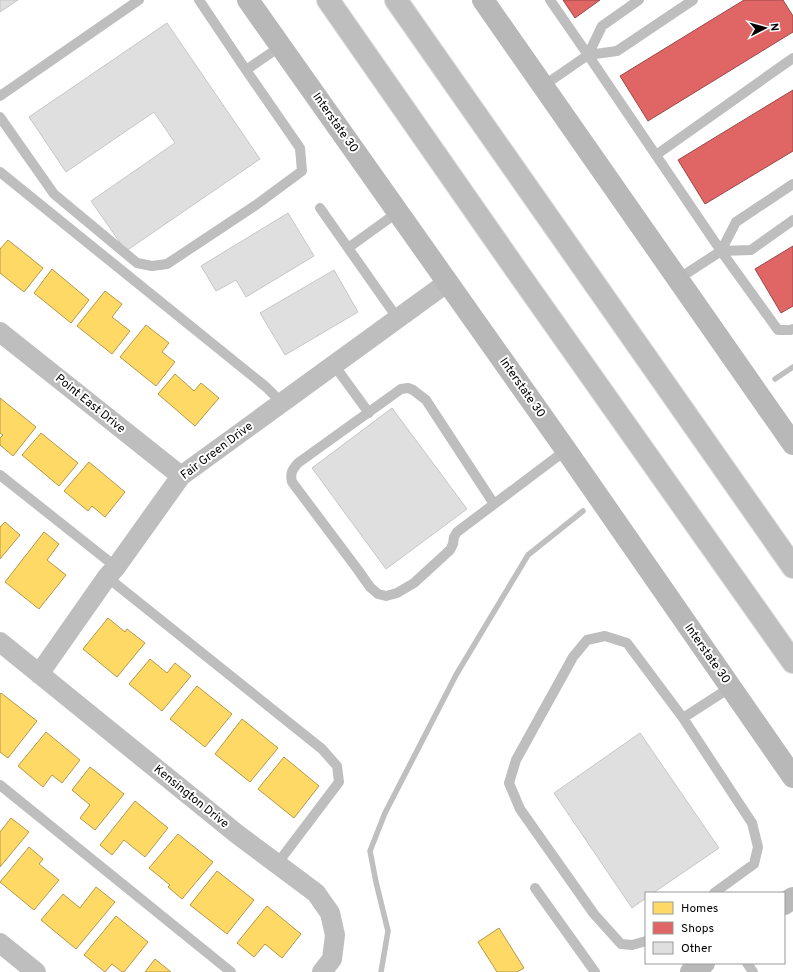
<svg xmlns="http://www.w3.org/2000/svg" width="793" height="972" font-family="Overpass,sans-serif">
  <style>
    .homes { fill: #ffd966; stroke: #b29847 }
    .shops { fill: #e06666; stroke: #9d4747 }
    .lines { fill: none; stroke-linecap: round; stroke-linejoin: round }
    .stream { stroke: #bfbfbf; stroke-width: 5.5 }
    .building { fill: #dfdfdf; stroke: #c7c7c7 }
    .highway-casing { stroke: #dbdbdb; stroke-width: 24 }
    .lane { stroke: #bebebe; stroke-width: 10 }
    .street { stroke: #bebebe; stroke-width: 20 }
    .secondary { stroke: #b8b8b8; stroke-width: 22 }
    .highway { stroke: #bebebe; stroke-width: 22 }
    .labels { text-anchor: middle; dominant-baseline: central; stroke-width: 4; stroke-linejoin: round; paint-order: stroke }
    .street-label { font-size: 12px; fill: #000; stroke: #fff }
  </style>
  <rect width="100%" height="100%" fill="#fff"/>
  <!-- homes -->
  <path class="homes" d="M8 240 43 268 24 292 0 273V249Z
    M52 269 89 300 71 323 34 293Z
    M105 291 122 304 112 317 130 331 112 354 77 326Z
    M146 325 169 343 162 352 175 362 156 386 120 357Z
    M175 374 194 391 201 383 219 398 195 426 158 394Z
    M0 398 36 427 13 456 0 445V438L3 435 0 433Z
    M41 433 78 463 59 486 22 455Z
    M89 462 125 492 105 517 92 506 88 511 64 491Z
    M5 522 20 535 0 559V527Z
    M44 532 59 544 47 560 66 575 39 609 5 582Z
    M108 618 125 632 127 629 145 643 117 677 83 649Z
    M150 659 167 673 175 663 191 676 162 711 129 684Z
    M197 686 232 714 205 747 170 719Z
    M1 693 37 721 8 758 0 752V695Z
    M242 719 278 748 250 782 215 754Z
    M46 732 80 760 62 783 52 775 43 787 18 766Z
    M284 757 319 786 294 818 258 789Z
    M90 767 124 794 95 830 80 818 90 805 72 790Z
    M135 801 168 828 145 857 124 840 112 855 100 845Z
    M11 818 29 832 0 867V832Z
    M178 834 213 862 182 899 168 887 170 885 149 868Z
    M29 847 43 859 39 864 59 880 34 910 0 882Z
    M217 871 254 900 227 934 190 905Z
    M96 887 115 902 76 949 41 920 63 894 80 908Z
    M267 906 301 934 282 958 265 944 254 957 237 943Z
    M116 916 148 942 124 972H122L112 964 105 972 84 955Z
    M499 928 524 968 517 972H497L478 942Z
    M155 959 171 972H145Z"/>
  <!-- shops -->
  <path class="shops" d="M563 0H600L575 18Z
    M744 0H783L793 16V32L648 121 620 76Z
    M793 90V151L705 204 678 160Z
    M793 246V306L781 313 755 269Z"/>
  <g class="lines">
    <!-- stream -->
    <path class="stream" d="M775 379 793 367
      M381 972 388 931 376 882 370 851 385 813 456 675 528 555 583 511"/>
  </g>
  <!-- building -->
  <path class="building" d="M0 0H18L0 12Z
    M167 23 260 159 126 251 91 201 175 143 154 112 66 172 29 117Z
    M288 213 314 256 246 297 236 280 216 291 201 266Z
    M334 270 358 312 285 355 260 313Z
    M392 408 467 509 386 569 312 468Z
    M640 733 719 848 653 893H646V898L632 908 554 793Z"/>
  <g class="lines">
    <defs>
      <path id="highway" d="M328 0 519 274 793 662
        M396 0 793 567"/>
    </defs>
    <!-- highway casing -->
    <use href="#highway" class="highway-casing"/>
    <!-- lane -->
    <path class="lane" d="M199 0 246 70 281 46
      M588 55 721 251
      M588 55 617 51 693 0
      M588 55 602 26 639 0
      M543 86 588 55 550 0
      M0 96 139 0
      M0 117 54 194 137 263 152 266 167 264 256 205 302 171 300 148 246 70
      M656 155 793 58
      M0 172 266 387 282 403
      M320 208 398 319
      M348 248 398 212
      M721 251 736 222 793 184
      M721 251 751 250 793 220
      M678 279 721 251 778 330H790L793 329
      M334 365 369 413
      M0 475 116 567
      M494 504 426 400 413 390 408 388 401 389 298 463C292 470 290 473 292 482L358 570 370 587 378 594 386 596 397 593 414 583 450 550 453 544 454 537 457 532 566 450
      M107 577 322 749 337 766 339 782 277 864
      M683 718 731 687
      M0 785 231 972
      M535 888 595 972
      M646 941 632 945 621 944 594 914 520 809 509 783 516 760 573 657 587 640 605 636 627 643 683 718 752 823 758 847 754 864 714 893
      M747 963 753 972"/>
    <!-- street -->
    <path class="street" d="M0 332 181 476
      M0 642 237 834 316 893 330 913 335 935 332 959 322 972
      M39 674 107 577 116 567 181 476 448 282
      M0 943 36 972"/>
    <!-- secondary -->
    <path class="secondary" d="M248 0 566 450 793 777
      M483 0 793 444
      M784 904 793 898
      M691 972 704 963"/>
    <!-- highway -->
    <use href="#highway" class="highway"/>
  </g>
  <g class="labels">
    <!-- street labels -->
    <g class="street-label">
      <text transform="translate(335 123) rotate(55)">Interstate 30</text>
      <text transform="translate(522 388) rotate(55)">Interstate 30</text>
      <text transform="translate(90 404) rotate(39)">Point East Drive</text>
      <text transform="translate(217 451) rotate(-37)">Fair Green Drive</text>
      <text transform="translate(707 654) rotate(55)">Interstate 30</text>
      <text transform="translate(191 797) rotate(39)">Kensington Drive</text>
    </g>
  </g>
  <!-- legend -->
  <rect x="645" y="892" width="140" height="72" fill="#ffffff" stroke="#999999"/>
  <rect x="653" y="902" width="20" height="12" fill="#ffd966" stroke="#999999"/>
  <text x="681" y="912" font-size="12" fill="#000000">Homes</text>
  <rect x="653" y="922" width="20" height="12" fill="#e06666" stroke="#999999"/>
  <text x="681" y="932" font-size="12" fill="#000000">Shops</text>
  <rect x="653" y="942" width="20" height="12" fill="#dfdfdf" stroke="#999999"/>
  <text x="681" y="952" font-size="12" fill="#000000">Other</text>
  <!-- north arrow -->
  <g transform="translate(765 28) rotate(84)" stroke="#ffffff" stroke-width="3" paint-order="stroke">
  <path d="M0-3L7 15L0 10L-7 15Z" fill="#000000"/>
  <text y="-6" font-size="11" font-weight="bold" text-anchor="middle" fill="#000000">N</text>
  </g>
</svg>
